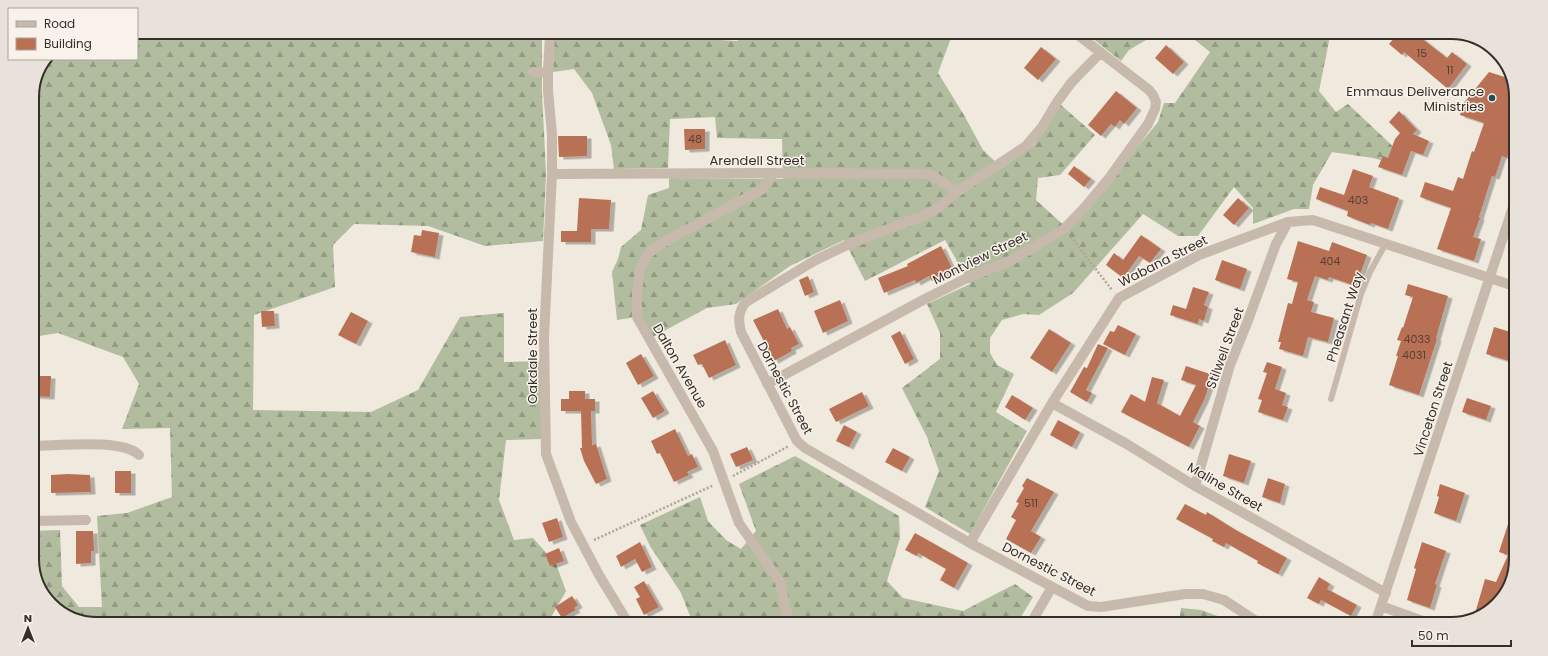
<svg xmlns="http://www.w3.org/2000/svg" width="1548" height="656" font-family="Poppins,sans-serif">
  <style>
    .forest { fill: url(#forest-firs) }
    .building { fill: #b97154; filter: url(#shadow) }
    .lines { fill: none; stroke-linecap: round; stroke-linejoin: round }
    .path { stroke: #b2a496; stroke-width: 2.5; stroke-dasharray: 2 2; stroke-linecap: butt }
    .lane { stroke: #c7b9ac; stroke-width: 6 }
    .street { stroke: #c7b9ac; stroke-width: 10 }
    .poi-dot { fill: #244d53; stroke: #f8f2ea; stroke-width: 1.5 }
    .labels { text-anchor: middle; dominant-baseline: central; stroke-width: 3; stroke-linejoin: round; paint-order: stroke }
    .number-label { font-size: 11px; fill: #573f34 }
    .poi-label { font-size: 13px; fill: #362e2a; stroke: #f8f2ea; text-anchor: end }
    .street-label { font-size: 13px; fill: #362e2a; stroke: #f8f2ea }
    .rim { fill: none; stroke: #362e2a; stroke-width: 2 }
  </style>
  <defs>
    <pattern id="forest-firs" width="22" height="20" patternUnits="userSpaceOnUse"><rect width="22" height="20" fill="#b2bda0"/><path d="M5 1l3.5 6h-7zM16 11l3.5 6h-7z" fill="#929a83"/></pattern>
    <filter id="shadow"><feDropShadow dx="4.5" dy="2.5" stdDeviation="0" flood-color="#0004"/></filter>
  </defs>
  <rect width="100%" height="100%" fill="#f0e9de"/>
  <!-- forest -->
  <path class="forest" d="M137 32 542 34V93L546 174 543 241 485 246 428 226 354 224 333 245 335 287 254 315 253 410 371 412 418 390 460 317 504 313V362L541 361V439L506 440 499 500 514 540 533 538 556 564 566 591 549 621 72 619 45 598 32 564V531L60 530 62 586 79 607H102L97 516 127 513 172 497 170 428 122 429 139 384 123 357 58 333 32 337V93L47 59H137Z
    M554 34H705L720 40 737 41 748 34 952 35 938 73 964 115 983 150 1002 168 1034 145 1061 105 1095 135 1060 175 1038 178 1036 200 1069 230 1158 122 1164 103H1175L1210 52 1190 36H1330L1319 91 1336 112 1348 104 1399 152 1391 163 1373 158 1332 152 1313 185 1309 209H1294L1253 224V208L1234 187 1198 236H1178L1143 214 1073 293 1039 315 1023 314 1002 320 990 338V353L997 365 1014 374 996 412 1027 431 970 534 925 507 939 471 927 437 902 388 940 359V333L927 304 970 284 945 240 865 281 844 240 790 266 736 304 707 308 649 339 637 317 617 320 612 272 618 259 621 247 641 230 648 195 669 188V178L783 179 782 139 717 138 715 117 670 119 668 168 614 169 611 145 592 93 574 69 553 72Z
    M1088 35 1153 36 1129 50 1121 61Z
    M795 456 899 516 900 538 887 581 903 598 963 611 1015 584 1033 597 1018 622 692 621 681 593 650 546 640 525 700 497 708 521 726 540 741 549 756 531 739 484Z
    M1181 608 1201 610 1237 623H1179Z"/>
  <!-- building -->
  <path class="building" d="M1395 37H1420L1447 58 1452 52 1467 64 1448 89 1404 52 1402 55 1389 44Z
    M1166 45 1184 62 1173 74 1155 58Z
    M1041 47 1056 59 1038 80 1024 68Z
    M1489 72 1511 79 1516 93V131L1507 158 1502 156 1495 177 1492 176 1479 217 1480 218 1473 237 1481 239 1474 261 1437 249 1451 208 1420 197 1425 182 1453 191 1458 177 1463 179 1472 151 1474 152 1484 123 1460 115 1463 104Z
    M1116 91 1137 108 1124 124 1120 120 1115 127 1111 124 1101 136 1088 125Z
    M1399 111 1417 130 1413 134 1429 141 1423 155 1411 151 1402 175 1378 167 1383 156 1388 158 1395 139 1400 133 1389 122Z
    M684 129H705V149L685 150Z
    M558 136H587V156L559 157Z
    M1074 166 1091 179 1084 187 1068 174Z
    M1353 169 1373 176 1369 187 1399 198 1388 229 1371 223 1370 225 1347 216 1348 211 1316 199 1320 187 1344 195Z
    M579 198 611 200 609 229H591V242H561V231H577Z
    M1238 198 1249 208 1234 225 1223 215Z
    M422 230 439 233 435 257 411 252 414 235 421 236Z
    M1141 235 1161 249 1150 263 1139 256 1123 278 1106 265 1114 253 1123 260Z
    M1298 241 1329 251 1332 242 1367 255 1356 286 1329 277 1328 280 1315 276 1307 300 1314 302 1311 312 1334 318 1328 342 1308 337 1303 356 1279 349 1281 342H1278L1288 303 1292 304 1298 282 1287 279Z
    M941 246 953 270 932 281 929 276 916 283 915 280 884 293 878 278 908 266 907 264Z
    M1222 260 1247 269 1240 289 1215 280Z
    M808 276 814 292 805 296 799 280Z
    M1408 284 1448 296 1436 338 1437 339 1419 395 1389 385 1398 356H1396L1401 341 1397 340 1402 327 1403 328 1413 297 1405 295Z
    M1193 287 1209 292 1204 305 1208 307 1204 321 1199 319 1198 324 1170 315 1173 305 1186 309Z
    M840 300 848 321 823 333 814 311Z
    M778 309 787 329 790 327 799 344 791 348 792 351 774 361 753 320Z
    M261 311H274L275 326 262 327Z
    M351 312 368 321 356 344 338 335Z
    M1118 325 1136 334 1125 355 1103 344 1110 331 1114 332Z
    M1494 327 1514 333 1513 347 1509 361 1486 354Z
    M1049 329 1071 343 1052 372 1030 358Z
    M900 331 914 359 905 364 891 336Z
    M725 340 736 365 709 378 702 364 698 365 693 355Z
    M1098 344 1108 348 1086 390 1092 393 1087 402 1070 392 1084 367 1087 368Z
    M641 354 654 376 638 385 626 363Z
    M1267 362 1282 367 1275 389 1286 393 1282 405 1288 407 1283 420 1258 412 1262 400 1258 399 1267 373 1263 372Z
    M1186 366 1213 375 1204 400 1193 422 1200 426 1189 447 1121 412 1131 394 1145 402 1152 377 1164 380 1157 403 1180 416 1196 385 1181 380Z
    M33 376H51L50 397 33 396Z
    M569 391H585V399H595V411H591L592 445 596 444 607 479 596 484 584 461 580 448H582L581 411H561V399H569Z
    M653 391 665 411 653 418 641 398Z
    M862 392 869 406 836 422 829 409Z
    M1012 395 1033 408 1025 420 1005 407Z
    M1467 398 1491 406 1486 420 1462 412Z
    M1058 420 1080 432 1072 447 1050 435Z
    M844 425 857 432 849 447 836 441Z
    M675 429 688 456 692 454 698 467 687 472 689 475 674 482 660 453 657 454 651 441Z
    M747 447 753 460 736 467 730 454Z
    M893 448 910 457 902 471 885 462Z
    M1229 454 1251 461 1244 483 1223 476Z
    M115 471H131V493H115Z
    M68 474 90 475 91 492 51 493V475Z
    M1027 478 1054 492 1031 531 1041 537 1031 553 1006 539 1016 520 1011 517 1019 503 1016 502 1024 488 1022 486Z
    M1268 478 1285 484 1280 503 1262 497Z
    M1440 484 1465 493 1456 521 1434 513 1439 497 1437 496Z
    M1185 504 1206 515 1207 512 1234 529 1287 558 1278 574 1257 563 1258 561 1226 543 1224 547 1212 541 1213 539 1176 519Z
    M557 518 563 537 549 542 542 523Z
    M1509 521H1512L1511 584 1487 613 1474 617 1485 579 1496 582 1508 555 1499 552Z
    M76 531H93L94 551H91V563L76 564Z
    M915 533 968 563 954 588 940 580 946 569 918 553 917 556 905 550Z
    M640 542 652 567 642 572 635 559 621 567 616 556Z
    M1422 542 1446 551 1435 584 1437 585 1430 608 1407 600 1416 569 1414 568Z
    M559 548 564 561 550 566 545 554Z
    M1319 577 1330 584 1327 589 1357 605 1351 616 1321 600 1319 604 1307 598Z
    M644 581 659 607 644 615 636 599 640 597 634 587Z
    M572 596 578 605 574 608 576 610 562 618 555 607Z"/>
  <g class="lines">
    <!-- path -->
    <path class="path" d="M1071 237 1112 290
      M733 476 789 446
      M594 540 714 485"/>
    <!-- lane -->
    <path class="lane" d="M1331 399 1361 294 1370 272 1386 243"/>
    <!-- street -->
    <path class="street" d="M1100 53 1071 83 1057 102 1042 127 1026 146 957 192 938 208 922 216 847 245 814 261 746 302C738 312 738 320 741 332L797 441 805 448 970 543 1088 606 1101 607 1185 594H1203L1224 600 1259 623
      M533 72 548 73 550 34
      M548 73V91L552 134V174L544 337 546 454 571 522 599 575 627 621
      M774 173 761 190 664 242 648 254 640 269 637 293V317L713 451 739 523 780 582 785 606 790 622
      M552 174 774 173 930 174 957 192
      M767 384 925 299 967 278 1012 260 1064 229 1086 206 1110 177 1148 124 1155 109 1156 102 1153 95 1149 90 1078 35
      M1052 403 1125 443 1195 486 1386 593
      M32 446C57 446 122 438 139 455
      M1195 486 1230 365 1247 323 1276 244 1288 222
      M32 521 86 520
      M970 543 1052 403 1119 298 1199 255 1288 222 1313 220 1514 286
      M1381 606 1431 624
      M1031 623 1052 587
      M1375 624 1515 201"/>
  </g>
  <!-- markers -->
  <circle class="poi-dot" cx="1492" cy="98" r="4"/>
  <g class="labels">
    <!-- number labels -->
    <g class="number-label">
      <text x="1422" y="53">15</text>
      <text x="1450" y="70">11</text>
      <text x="695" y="139">48</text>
      <text x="1358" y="200">403</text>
      <text x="1330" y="261">404</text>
      <text x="1417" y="339">4033</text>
      <text x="1414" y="355">4031</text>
      <text x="1031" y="503">511</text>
    </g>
    <!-- poi labels -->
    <g class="poi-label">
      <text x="1484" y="91">Emmaus Deliverance<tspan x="1484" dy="15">Ministries</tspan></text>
    </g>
    <!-- street labels -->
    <g class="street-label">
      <text x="757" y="160">Arendell Street</text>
      <text transform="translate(980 258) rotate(-26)">Montview Street</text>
      <text transform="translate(1163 261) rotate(-27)">Wabana Street</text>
      <text transform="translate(1345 317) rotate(-72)">Pheasant Way</text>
      <text transform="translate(1225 348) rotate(-70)">Stilwell Street</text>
      <text transform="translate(532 356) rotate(-90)">Oakdale Street</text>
      <text transform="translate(680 366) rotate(60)">Dalton Avenue</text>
      <text transform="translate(785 388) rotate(62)">Dornestic Street</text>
      <text transform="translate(1433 409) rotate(-72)">Vinceton Street</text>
      <text transform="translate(1225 487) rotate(30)">Maline Street</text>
      <text transform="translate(1049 569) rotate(27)">Dornestic Street</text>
    </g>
  </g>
  <!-- crop -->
  <path d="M0 0H1548V656H0ZM97 39H1451A58 58 0 0 1 1509 97V559A58 58 0 0 1 1451 617H97A58 58 0 0 1 39 559V97A58 58 0 0 1 97 39Z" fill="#e8e2db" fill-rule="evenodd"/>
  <path class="rim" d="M97 39H1451A58 58 0 0 1 1509 97V559A58 58 0 0 1 1451 617H97A58 58 0 0 1 39 559V97A58 58 0 0 1 97 39Z"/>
  <!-- legend -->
  <rect x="8" y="8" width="130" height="52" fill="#f8f2ea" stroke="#aaa49d"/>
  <rect x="16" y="21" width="20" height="6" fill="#c7b9ac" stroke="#aaa49d"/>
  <text x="44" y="28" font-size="12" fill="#362e2a">Road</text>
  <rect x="16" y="38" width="20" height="12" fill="#b97154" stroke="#aaa49d"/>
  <text x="44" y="48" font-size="12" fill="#362e2a">Building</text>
  <!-- north arrow -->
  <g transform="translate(28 628)" stroke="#f8f2ea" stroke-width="3" paint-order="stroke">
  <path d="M0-3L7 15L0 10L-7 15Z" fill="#362e2a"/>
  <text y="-6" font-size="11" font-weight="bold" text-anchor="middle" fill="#362e2a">N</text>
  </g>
  <!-- scale -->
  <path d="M1412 640v6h99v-6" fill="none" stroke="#362e2a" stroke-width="2"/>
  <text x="1418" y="640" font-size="12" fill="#362e2a" stroke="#f8f2ea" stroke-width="3" paint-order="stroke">50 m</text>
</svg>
